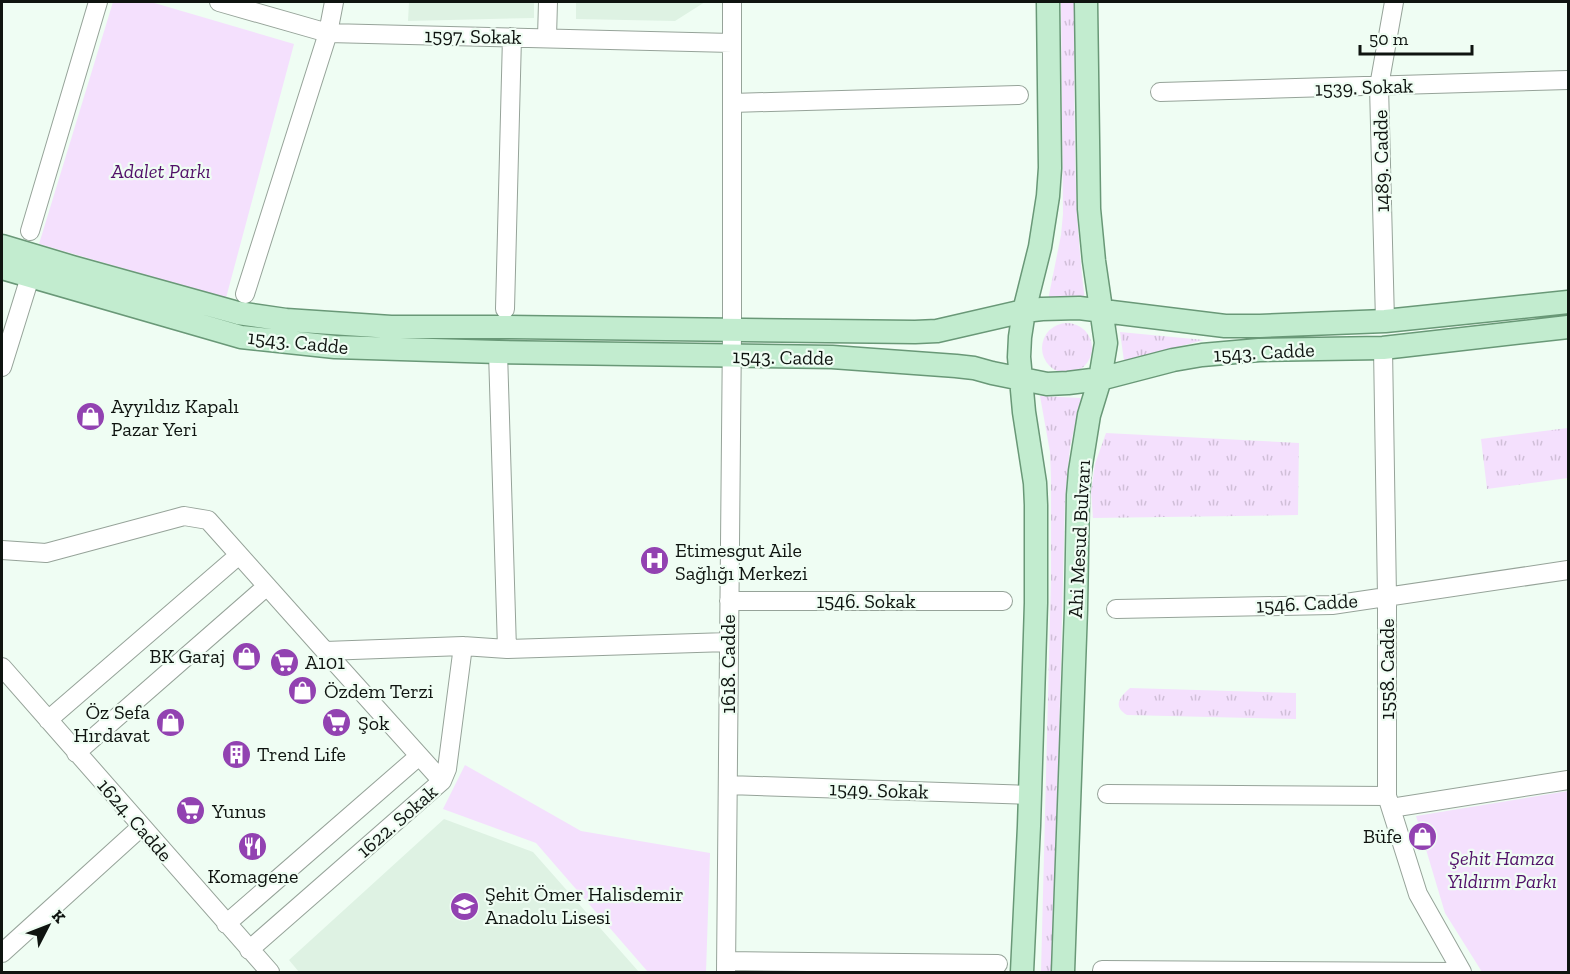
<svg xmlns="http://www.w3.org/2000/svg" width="1570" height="974" font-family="'Zilla Slab',serif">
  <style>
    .built { fill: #def2e3 }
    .grass { fill: url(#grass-tufts) }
    .green { fill: #f4e0fd }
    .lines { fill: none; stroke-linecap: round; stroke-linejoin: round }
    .minor-casing { stroke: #96a399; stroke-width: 20 }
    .major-casing { stroke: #699877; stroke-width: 25 }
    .minor { stroke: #fff; stroke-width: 18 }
    .major { stroke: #c2eccf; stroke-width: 22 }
    .labels { text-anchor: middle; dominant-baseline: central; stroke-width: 4.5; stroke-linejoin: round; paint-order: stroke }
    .street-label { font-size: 20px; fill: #0f1410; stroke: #effdf3 }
    .park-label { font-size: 20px; font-style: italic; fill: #521169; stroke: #effdf3 }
    .poi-label { font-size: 20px; fill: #0f1410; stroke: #effdf3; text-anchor: start }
  </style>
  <defs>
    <pattern id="grass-tufts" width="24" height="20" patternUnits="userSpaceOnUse" patternTransform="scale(1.5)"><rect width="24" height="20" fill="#f4e0fd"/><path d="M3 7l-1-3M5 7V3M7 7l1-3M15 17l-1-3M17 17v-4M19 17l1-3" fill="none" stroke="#d0bfd8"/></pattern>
  </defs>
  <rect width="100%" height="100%" fill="#effdf3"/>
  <!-- built -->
  <path class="built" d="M409 2H534V18L408 21Z
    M576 2H705L675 21 576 19Z
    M444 819 533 852 639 972H299L289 960Z"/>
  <!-- grass -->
  <path class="grass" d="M1061 2H1074C1075 101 1072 202 1085 301L1048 300 1061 235 1063 214Z
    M1042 348a25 25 0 1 1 50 0a25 25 0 1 1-50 0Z
    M1120 332 1204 340 1124 361Z
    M1040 396 1081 398 1070 447 1065 500 1053 972H1041L1051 579V477L1050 452Z
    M1568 428V478L1487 489 1481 439Z
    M1106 433 1299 443 1298 515 1093 518 1091 492 1095 464Z
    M1130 688 1296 693V719L1127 715C1112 706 1120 697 1130 688Z"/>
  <!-- green -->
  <path class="green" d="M113 2H151L294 44 226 298 39 244Z
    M465 765 581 831 710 853 706 972H648L536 843 443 809Z
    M1568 791V972H1482L1445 913 1416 816Z"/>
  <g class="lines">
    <defs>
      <path id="minor" d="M219 2 328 33 732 43
        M547 37 548 2
        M1160 92 1568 80
        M732 103 1019 95
        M30 231 98 2
        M245 294 328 33 334 2
        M505 309 512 37
        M1385 321 1379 86 1394 2
        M1383 348 1387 597V796L1418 894 1462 972
        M498 352 507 649
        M2 367 30 277
        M2 550 46 553 184 516 208 520 325 651 463 646 507 649 728 642
        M729 601H1003
        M1116 609 1332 605 1568 570
        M325 651 442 781
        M2 667 270 972
        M48 720 239 555
        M76 753 267 586
        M728 785 1030 795
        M1107 794 1387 796
        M1391 808 1568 780
        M226 924 419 756
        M249 950 442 781 447 769 463 646
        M2 953 141 827
        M726 961 998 964
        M1102 970 1452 972
        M726 972 732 330V2"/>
      <path id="major" d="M2 246 72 267 238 313 286 320 391 327H504L915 332 937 331 1024 311 1042 309 1079 308 1225 326H1260L1385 321 1568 302
        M2 268 241 337 335 347 498 352 832 357 956 366 974 368 992 373 1047 384 1068 383 1100 379 1173 360 1202 355 1259 350 1383 348 1568 327
        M1022 972 1029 826 1036 603V505L1035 483 1024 412 1019 357 1020 337 1024 311 1040 247 1048 196 1050 168 1048 2
        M1063 972 1076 609 1078 495 1080 471 1089 415 1100 379 1106 343 1094 261 1089 209 1086 2"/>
    </defs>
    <!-- minor casing -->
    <use href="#minor" class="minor-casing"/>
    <!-- major casing -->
    <use href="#major" class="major-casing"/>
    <!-- minor -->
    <use href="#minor" class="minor"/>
    <!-- major -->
    <use href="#major" class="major"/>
  </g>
  <!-- icons -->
  <defs>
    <symbol id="shop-disc" viewBox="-11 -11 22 22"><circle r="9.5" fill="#9242b1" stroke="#effdf3"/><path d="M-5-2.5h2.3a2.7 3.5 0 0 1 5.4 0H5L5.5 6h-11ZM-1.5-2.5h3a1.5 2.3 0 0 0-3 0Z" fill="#fff"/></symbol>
    <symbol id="hospital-disc" viewBox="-11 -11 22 22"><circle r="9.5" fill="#9242b1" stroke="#effdf3"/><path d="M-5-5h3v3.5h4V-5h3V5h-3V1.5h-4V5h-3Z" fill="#fff"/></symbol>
    <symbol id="supermarket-disc" viewBox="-11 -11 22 22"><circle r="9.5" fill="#9242b1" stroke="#effdf3"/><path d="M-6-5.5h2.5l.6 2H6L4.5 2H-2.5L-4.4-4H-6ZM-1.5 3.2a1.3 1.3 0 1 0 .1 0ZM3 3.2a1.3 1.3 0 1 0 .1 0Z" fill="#fff"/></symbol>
    <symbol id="building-disc" viewBox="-11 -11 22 22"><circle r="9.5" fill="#9242b1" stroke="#effdf3"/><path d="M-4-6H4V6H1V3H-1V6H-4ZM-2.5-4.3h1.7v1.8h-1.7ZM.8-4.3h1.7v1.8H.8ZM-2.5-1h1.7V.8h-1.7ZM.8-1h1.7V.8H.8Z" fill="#fff"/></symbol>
    <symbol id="restaurant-disc" viewBox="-11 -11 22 22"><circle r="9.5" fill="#9242b1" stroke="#effdf3"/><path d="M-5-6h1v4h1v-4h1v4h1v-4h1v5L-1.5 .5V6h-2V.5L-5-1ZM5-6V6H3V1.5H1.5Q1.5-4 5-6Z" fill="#fff"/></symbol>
    <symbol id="school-disc" viewBox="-11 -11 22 22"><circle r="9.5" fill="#9242b1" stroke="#effdf3"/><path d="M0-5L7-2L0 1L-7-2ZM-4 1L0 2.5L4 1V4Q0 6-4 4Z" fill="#fff"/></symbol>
  </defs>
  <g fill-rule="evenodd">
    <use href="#shop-disc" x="74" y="400" width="33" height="33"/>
    <use href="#hospital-disc" x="638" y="544" width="33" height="33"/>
    <use href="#shop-disc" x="230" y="640" width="33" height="33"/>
    <use href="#supermarket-disc" x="268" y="646" width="33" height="33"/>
    <use href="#shop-disc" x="286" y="674" width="33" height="33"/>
    <use href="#shop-disc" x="154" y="706" width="33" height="33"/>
    <use href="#supermarket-disc" x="320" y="706" width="33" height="33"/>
    <use href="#building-disc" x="220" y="738" width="33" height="33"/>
    <use href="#supermarket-disc" x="174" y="794" width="33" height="33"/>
    <use href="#shop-disc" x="1406" y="820" width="33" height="33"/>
    <use href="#restaurant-disc" x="236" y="830" width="33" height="33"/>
    <use href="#school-disc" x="448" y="890" width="33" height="33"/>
  </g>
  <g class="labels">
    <!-- street labels -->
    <g class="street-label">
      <text transform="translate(473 36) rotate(1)">1597. Sokak</text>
      <text transform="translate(1364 87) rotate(-2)">1539. Sokak</text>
      <text transform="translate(1381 161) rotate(-91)">1489. Cadde</text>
      <text transform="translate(298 342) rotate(6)">1543. Cadde</text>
      <text transform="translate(1264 352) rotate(-3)">1543. Cadde</text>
      <text transform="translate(783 357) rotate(1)">1543. Cadde</text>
      <text transform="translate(1079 539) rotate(-87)">Ahi Mesud Bulvarı</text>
      <text x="866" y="601">1546. Sokak</text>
      <text transform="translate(1307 603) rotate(-3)">1546. Cadde</text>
      <text transform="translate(728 664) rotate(-90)">1618. Cadde</text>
      <text transform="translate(1387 669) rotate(-90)">1558. Cadde</text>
      <text transform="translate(879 790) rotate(2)">1549. Sokak</text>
      <text transform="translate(135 820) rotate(49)">1624. Cadde</text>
      <text transform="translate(397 821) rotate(-41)">1622. Sokak</text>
    </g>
    <!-- park labels -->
    <g class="park-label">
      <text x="161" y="171">Adalet Parkı</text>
      <text x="1502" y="858">Şehit Hamza<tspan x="1502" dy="23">Yıldırım Parkı</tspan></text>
    </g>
    <!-- poi labels -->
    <g class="poi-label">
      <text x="111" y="406">Ayyıldız Kapalı<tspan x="111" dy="23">Pazar Yeri</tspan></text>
      <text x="675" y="550">Etimesgut Aile<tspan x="675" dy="23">Sağlığı Merkezi</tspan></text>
      <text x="225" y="656" text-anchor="end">BK Garaj</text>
      <text x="305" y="662">A101</text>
      <text x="324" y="691">Özdem Terzi</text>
      <text x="150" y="712" text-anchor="end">Öz Sefa<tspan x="150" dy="23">Hırdavat</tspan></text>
      <text x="358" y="723">Şok</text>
      <text x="257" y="754">Trend Life</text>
      <text x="212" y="811">Yunus</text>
      <text x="1402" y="836" text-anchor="end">Büfe</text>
      <text x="253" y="876" text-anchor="middle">Komagene</text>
      <text x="485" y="894">Şehit Ömer Halisdemir<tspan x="485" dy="23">Anadolu Lisesi</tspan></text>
    </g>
  </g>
  <!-- border -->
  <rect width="1570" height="974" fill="none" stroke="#0f1410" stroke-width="6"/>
  <!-- north arrow -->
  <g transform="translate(48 926) rotate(48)" stroke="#effdf3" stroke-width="4.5" paint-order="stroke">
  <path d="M0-4.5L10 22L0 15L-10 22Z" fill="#0f1410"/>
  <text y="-9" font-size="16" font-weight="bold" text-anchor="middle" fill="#0f1410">K</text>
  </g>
  <!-- scale -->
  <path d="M1360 45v9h112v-9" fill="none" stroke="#0f1410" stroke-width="3"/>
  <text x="1369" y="45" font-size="18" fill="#0f1410" stroke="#effdf3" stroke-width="4.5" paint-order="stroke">50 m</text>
</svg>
